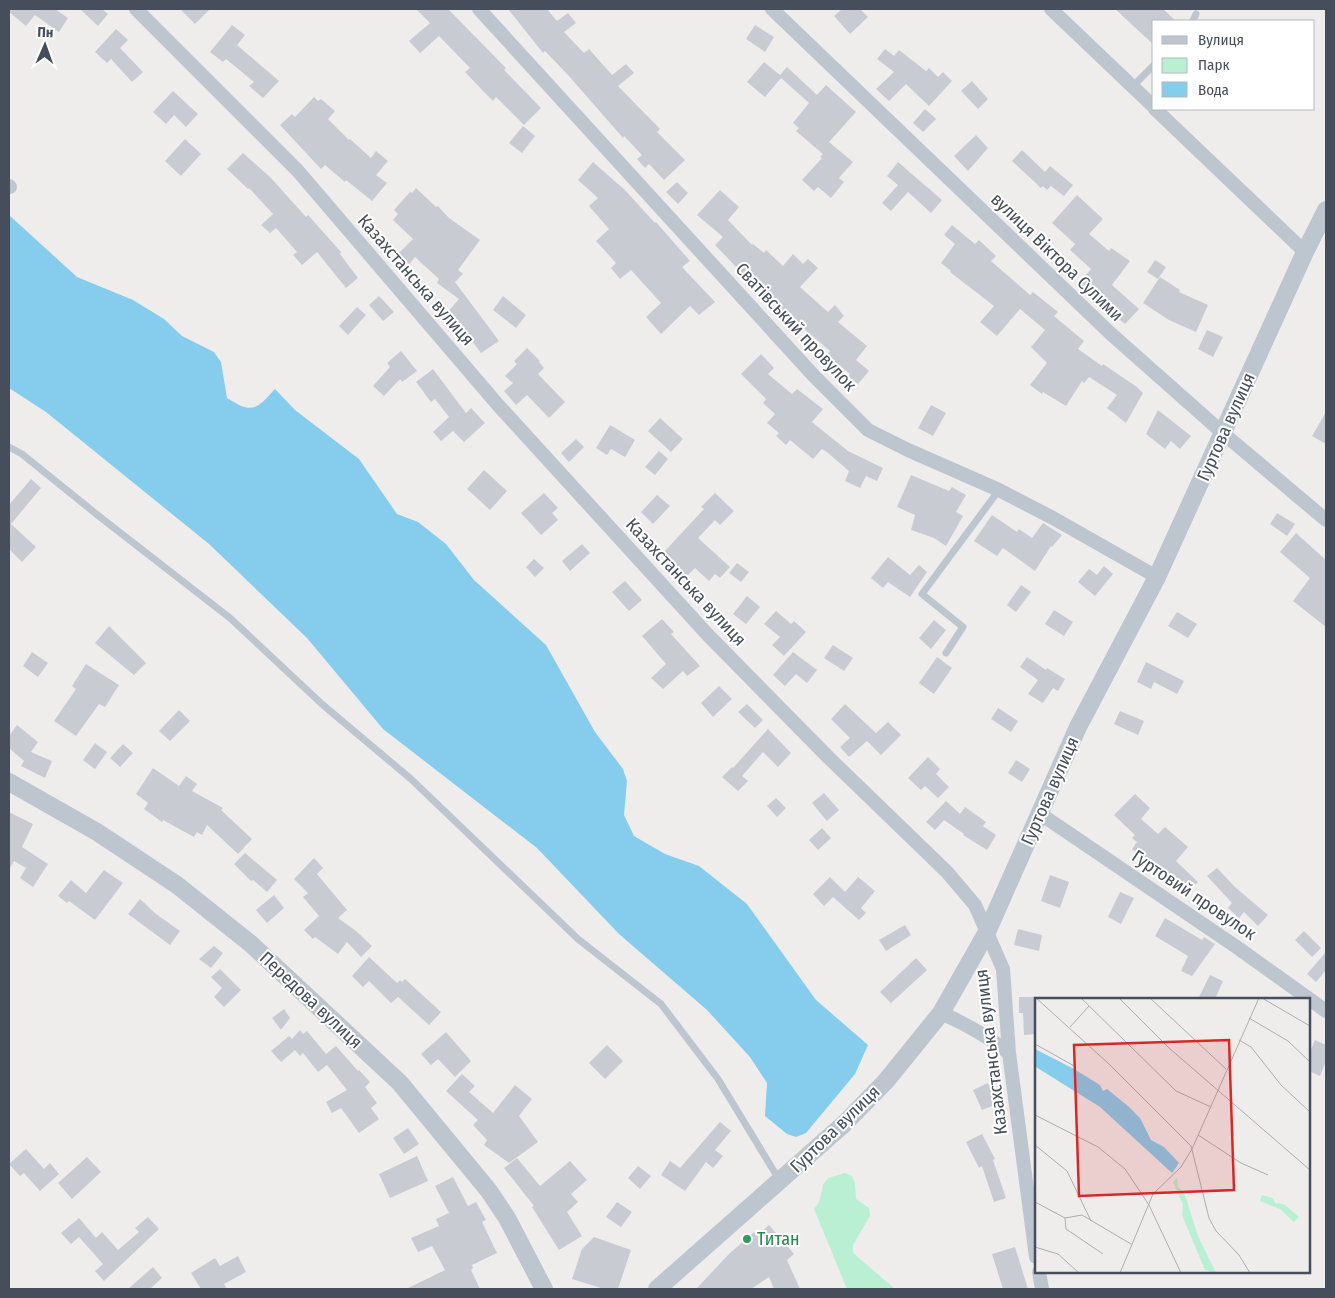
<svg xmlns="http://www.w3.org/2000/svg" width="1335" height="1298" font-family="'Fira Sans Condensed',sans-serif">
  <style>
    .green { fill: #b9efd3 }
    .water { fill: #86ccec }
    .building { fill: #c9cbd3 }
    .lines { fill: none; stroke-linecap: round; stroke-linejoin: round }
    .service { stroke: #bdc5cf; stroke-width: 7 }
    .minor { stroke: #bdc5cf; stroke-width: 14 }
    .tertiary { stroke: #bdc5cf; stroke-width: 18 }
    .leisure-dot { fill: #2e9e5b; stroke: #fff; stroke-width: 2 }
    .labels { text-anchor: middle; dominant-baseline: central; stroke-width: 4; stroke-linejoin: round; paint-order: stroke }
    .street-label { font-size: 18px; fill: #454e5a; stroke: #fff }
    .leisure-label { font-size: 18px; fill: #27864d; stroke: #fff; text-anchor: start }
    .inset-road { fill: none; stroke: #abadb2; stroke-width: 1 }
    .view { fill: #d62828; fill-opacity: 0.15; stroke: #d62828; stroke-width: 2.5 }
    .inset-edge { fill: none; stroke: #454e5a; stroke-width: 2.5 }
  </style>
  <rect width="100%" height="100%" fill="#efedec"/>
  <!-- green -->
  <path class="green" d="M845 1173 852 1176 855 1183 856 1199 869 1208 870 1216 853 1245V1253L895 1289H847L814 1209 819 1202 823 1185 828 1178Z"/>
  <!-- water -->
  <path class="water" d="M9 215 77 277 133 300 164 319 182 336 214 352 221 362 227 398C252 414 256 410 275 389L295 410 359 459 397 514 418 522 446 544 474 580 546 645 595 732 623 769 627 781 624 815 634 836 665 854 699 866 747 904 816 1000 868 1045 855 1074 806 1133 796 1137 787 1134 765 1116 767 1083 750 1057 707 1010 619 934 537 848 383 729 307 638 209 544 46 412 9 388Z"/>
  <!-- building -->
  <path class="building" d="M9 9H55L68 18 59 32 35 15 26 26 9 12Z
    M80 9H102L108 14 98 26Z
    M180 9H210L195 24Z
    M416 9H448L506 68 504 70 541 108 524 125 496 97 493 101 484 92 465 72 470 68 439 36 420 53 409 41 430 23Z
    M508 9H547L557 21 568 13 576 23 564 32 584 53 589 49 612 75 626 64 634 73 618 86 660 129 657 132 685 160 664 180 649 164 645 168 637 159 642 155 624 136 623 138 568 75 545 51 543 53Z
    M842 9H860L868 17 850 34 834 16Z
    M1115 9H1163L1176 21H1154V45Z
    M232 25 245 35 237 45 279 81 263 98 249 86 254 82 226 59 223 62 210 52Z
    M755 25 774 37 765 52 746 39Z
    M116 29 128 40 120 48 143 72 132 82 111 59 107 63 95 52Z
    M885 49 894 56 899 50 926 71 929 68 938 77 943 72 952 81 929 106 906 84 889 101 876 89 894 72 877 59Z
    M764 62 780 75 787 67 817 95 826 85 856 112 829 142 853 162 839 178 844 182 831 198 818 187 814 191 802 180 822 158 820 157 823 154 796 131 799 128 793 123 809 103 781 78 765 97 747 82Z
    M972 81 988 99 978 109 961 91Z
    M173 91 198 114 186 127 174 115 166 124 153 112Z
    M314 97 318 101 321 99 335 111 328 119 349 140 350 139 371 158 376 151 388 161 376 175 387 183 372 201 346 180 345 182 325 165 321 169 280 125 292 114 295 117Z
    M925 109 936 119 923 132 913 123Z
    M523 126 535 136 522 153 509 143Z
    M976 135 988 148 968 171 954 156Z
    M185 139 201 154 181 176 165 161Z
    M1022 150 1045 172 1050 166 1073 185 1064 196 1051 186 1047 190 1043 186 1041 188 1012 161Z
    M243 153 271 178 306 217 308 215 341 252 340 254 358 278 346 288 317 252 302 265 293 255 297 252 276 228 270 233 261 225 273 214 249 188 248 189 227 169Z
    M593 162 625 190 655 223 656 222 690 261 682 267 715 302 699 315 690 306 661 334 646 317 661 303 631 270 620 279 611 268 616 263 596 241 609 229 589 206 598 198 578 180Z
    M898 162 942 200 931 213 908 192 891 211 882 203 898 185 887 176Z
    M677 182 688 193 678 204 666 192Z
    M416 188 436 207 438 206 449 218 480 240 458 270 463 274 455 282 499 341 481 353 466 333 445 315 459 299 437 283 439 279 415 257 406 268 395 257 413 239 393 220 398 214 394 210 410 192 412 193Z
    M720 190 739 207 728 220 752 245 753 244 764 253 766 250 783 266 793 254 803 264 808 259 818 268 800 287 828 312 835 305 844 316 838 322 867 346 856 360 869 371 858 384 848 376 850 374 827 355 830 351 762 293V292L738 269 715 245 723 237 697 215Z
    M1077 195 1103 219 1089 234 1109 251 1111 248 1130 261 1112 285 1139 309 1125 324 1078 284 1091 269 1070 250 1075 244 1052 223Z
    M952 225 975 244 979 240 996 256 991 261 1030 295 1033 292 1058 312 1054 316 1084 341 1078 349 1102 366 1103 364 1137 387 1143 393 1126 423 1107 408 1117 395 1089 377 1084 383 1082 381 1066 406 1043 392 1042 394 1030 385 1047 363 1031 347 1045 330 1020 309 997 336 980 322 994 306 950 272 951 271 941 263 955 244 944 235Z
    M1155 260 1166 267 1158 279 1147 272Z
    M1160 277 1180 290 1179 292 1208 305 1196 332 1169 320 1143 303Z
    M379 296 394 312 383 321 369 305Z
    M503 296 526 315 516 328 493 310Z
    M357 307 366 315 348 335 339 326Z
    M1207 330 1223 337 1213 357 1198 349Z
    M527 348 540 361 539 362 544 368 538 374 565 402 549 418 527 395 516 405 504 391 513 383 505 376 517 364 514 361Z
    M401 351 417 371 402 382 400 379 384 396 373 386 390 367 387 363Z
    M761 354 774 368 768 374 792 394 797 389 823 409 812 422 848 451 883 468 877 481 866 476 860 488 845 481 849 471 828 453 822 449 813 459 790 440 786 445 776 436 779 433 767 423 775 414 763 403 766 399 741 374Z
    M433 369 466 413 471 408 485 423 464 442 453 431 441 441 433 432 449 417 435 399 431 402 416 382Z
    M931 405 946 413 933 436 918 428Z
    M1158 410 1191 436 1180 449 1171 441 1165 449 1146 434Z
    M1326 412V444L1312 436Z
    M660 418 683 439 671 452 648 431Z
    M610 425 635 440 625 457 611 449 607 455 596 448Z
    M576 439 584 447 569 462 561 453Z
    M659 451 668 459 655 475 645 467Z
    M484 470 507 491 490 510 467 489Z
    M911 475 949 491 952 487 966 495 956 512 963 516 946 546 934 538 911 530 915 515 897 507Z
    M31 479 41 488 11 524 36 547 22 562 9 549V505Z
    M544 493 558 508 552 513 558 520 541 535 521 513Z
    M715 493 734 511 720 525 715 520 698 538 730 567 720 578 715 574 709 581 695 568 687 576 663 553 704 509 701 507Z
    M657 495 670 506 653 524 641 512Z
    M1277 513 1295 524 1287 536 1270 524Z
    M992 515 1017 532 1019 529 1032 538 1043 523 1062 535 1052 547 1051 546 1035 571 1003 548 997 556 974 541Z
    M1296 533 1326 560V627L1293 601 1310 578 1280 552Z
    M582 544 590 553 570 571 562 561Z
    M888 557 910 575 919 565 927 572 910 597 888 582 883 588 871 578Z
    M534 559 544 568 535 577 526 567Z
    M737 563 749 572 741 582 729 573Z
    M1104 566 1113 574 1095 596 1078 582 1089 569 1097 575Z
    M625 581 642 600 629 611 612 592Z
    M1021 585 1031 592 1016 612 1007 605Z
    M747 596 760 607 746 624 733 614Z
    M1054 610 1073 622 1064 636 1045 624Z
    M776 611 791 624 794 621 806 632 784 656 772 645 780 637 764 624Z
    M1177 612 1197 624 1188 638 1168 626Z
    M662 619 674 632 671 634 700 666 687 676 683 671 663 689 651 678 666 664 642 636Z
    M934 620 946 630 931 649 919 638Z
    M109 626 146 663 134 675 95 643Z
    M833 645 853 658 844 671 824 658Z
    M32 652 48 663 38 677 23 666Z
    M793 652 817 670 807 683 796 674 785 686 773 675Z
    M937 657 952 668 934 694 919 683Z
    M1027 657 1046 670 1047 668 1065 679 1058 691 1053 688 1043 703 1028 694 1038 680 1020 667Z
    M1146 662 1184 681 1177 694 1154 682 1151 689 1137 682Z
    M86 664 119 685 105 707 99 704 76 736 54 721 76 689 72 686Z
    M719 686 732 699 713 717 701 703Z
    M747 704 763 720 755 728 738 712Z
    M845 704 876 733 888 722 901 735 881 755 867 741 849 757 840 747 850 738 831 719Z
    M998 708 1018 721 1011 732 991 719Z
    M179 710 190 721 170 741 159 731Z
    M1120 711 1144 721 1138 735 1114 724Z
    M17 725 38 742 31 752 52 761 45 778 21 766 24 761 9 748V736Z
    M768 729 791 753 778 767 763 752 742 776 748 781 738 791 722 777 732 767 733 768Z
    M95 743 107 752 95 769 83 760Z
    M123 744 133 753 120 767 110 758Z
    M928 757 940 769 936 774 949 787 938 798 925 786 921 790 908 778Z
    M1016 760 1030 769 1022 782 1008 773Z
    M153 768 179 786 186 776 197 784 192 791 223 808 221 810 252 839 238 854 207 825 202 835 197 832 194 837 163 820 162 822 144 809 148 803 136 794Z
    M824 793 839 810 827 821 812 803Z
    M1135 794 1150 808 1141 819 1158 834 1165 827 1188 847 1176 861 1198 882 1187 893 1161 869 1158 872 1132 849 1137 842 1132 838 1135 835 1114 815Z
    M776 798 786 808 777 817 767 806Z
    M946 801 960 814 965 807 986 822 983 826 996 835 987 850 963 835 964 834 944 820 935 830 926 822Z
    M9 812 33 824 22 847 48 864 33 887 20 878 26 868 14 861 9 870Z
    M822 828 831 838 818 850 809 840Z
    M245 853 277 880 267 892 253 880 251 881 234 864Z
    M314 858 323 868 317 874 347 910 338 918 356 931 372 946 361 957 347 942 338 954 315 937 313 939 304 930 319 916 303 897 308 893 294 879Z
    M1217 868 1235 887 1268 915 1258 926 1244 912 1239 918 1228 908 1232 903 1207 876Z
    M104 870 123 883 95 920 69 901 67 903 58 896 71 880 86 893Z
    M1050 875 1069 882 1060 908 1041 901Z
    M830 877 845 892 858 877 875 891 861 908 866 913 859 920 833 897 824 906 813 894Z
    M1120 892 1134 898 1121 924 1108 917Z
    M274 895 284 908 267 923 256 910Z
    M140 899 156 914 180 931 170 945 128 914Z
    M1165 918 1202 940 1204 937 1215 944 1192 976 1181 971 1188 956 1155 936Z
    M905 925 911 935 886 951 879 940Z
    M1018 929 1042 935 1039 951 1014 945Z
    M1304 931 1321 948 1312 957 1295 940Z
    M214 946 223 953 211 968 199 959Z
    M1326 952V970L1316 982 1307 974Z
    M369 957 397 983 400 980 402 982 405 979 441 1012 429 1025 398 997 391 1003 369 981 363 987 352 976Z
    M916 958 927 970 891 1003 880 992Z
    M220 969 241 990 224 1007 214 997 222 988 211 977Z
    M1210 975 1223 981 1215 999H1198Z
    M1019 997H1036V1034L1024 1035 1023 1013H1019Z
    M284 1009 290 1018 281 1030 272 1018Z
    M300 1030 303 1034 307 1031 326 1054 336 1046 358 1071 359 1070 370 1082 365 1087 377 1103 371 1108 379 1119 359 1133 341 1108 332 1113 326 1102 347 1090 327 1065 318 1072 303 1053 300 1056 295 1050 281 1062 271 1051 289 1036 292 1039Z
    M446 1032 471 1061 455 1077 438 1059 431 1065 421 1054Z
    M1315 1040 1326 1045V1061L1320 1076 1309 1071V1054Z
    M607 1045 623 1061 605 1079 589 1063Z
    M462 1074 475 1086 469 1092 493 1113 515 1085 532 1099 519 1116 538 1142 509 1163 484 1145 487 1140 473 1125 478 1120 446 1091Z
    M988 1083 997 1104 982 1110 973 1090Z
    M720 1122 731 1131 715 1150 723 1156 713 1168 706 1162 685 1191 661 1175 670 1161 680 1168Z
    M408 1128 419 1144 404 1154 393 1138Z
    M982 1134 995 1159 993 1160 1006 1198 994 1202 982 1166 979 1168 966 1142Z
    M26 1149 44 1169 50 1163 59 1174 40 1191 24 1173 20 1176 9 1164Z
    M417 1156 428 1181 390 1198 379 1174Z
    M87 1157 101 1172 72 1199 58 1183Z
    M517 1158 540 1186 570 1161 587 1180 571 1194 578 1202 567 1212 582 1236 559 1250 532 1207 534 1206 504 1168Z
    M638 1166 651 1176 640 1189 628 1178Z
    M453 1177 468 1206 476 1202 486 1220 482 1222 497 1253 472 1265 473 1268 471 1270 480 1289H406L445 1270 432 1246 418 1252 411 1238 439 1226 436 1219 449 1213 435 1186Z
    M617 1202 632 1212 621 1227 606 1217Z
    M148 1217 159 1229 104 1281 95 1271 103 1264 79 1237 71 1244 61 1233 79 1218 96 1238 102 1232 118 1250 139 1232 135 1228Z
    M769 1225 794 1254 787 1260 800 1289H774L769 1277 751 1289H696L729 1254 754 1232 757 1236Z
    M594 1237 631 1250 618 1289H604L572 1279 582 1249Z
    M1015 1247 1028 1289H1003L992 1254Z
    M238 1256 246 1272 224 1284 227 1289H201L191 1273 215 1258 220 1266Z
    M153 1267 162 1278 150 1289H128Z"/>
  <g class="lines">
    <!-- service -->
    <path class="service" d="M1193 21 1196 14
      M1132 87 1154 65
      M9 447 22 454 100 517 230 618 323 705 411 779 578 939 661 1004 718 1079 780 1181
      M946 653 963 627 922 594 999 490"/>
    <!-- minor -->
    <path class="minor" d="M136 9 298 171 498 405 707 634 829 758 947 872 975 905 1003 969 1009 1053 1036 1257
      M479 9 814 376 868 430 908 450 999 490 1053 518 1157 577
      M772 9 1110 333 1224 434 1326 520
      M1051 9 1154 107
      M1155 109 1305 252
      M9 186 10 187
      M1039 813 1238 948 1326 1011
      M941 1013C966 1024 988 1036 1009 1053
      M1039 1272 1042 1289"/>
    <!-- tertiary -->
    <path class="tertiary" d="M9 782 97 832 177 885 251 944 400 1083 489 1191 507 1218 544 1289
      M657 1289 845 1123 886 1081 941 1013 987 932 1078 727 1157 577 1305 252 1326 210"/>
  </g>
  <!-- markers -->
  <circle class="leisure-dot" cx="747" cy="1239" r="5"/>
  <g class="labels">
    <!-- street labels -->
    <g class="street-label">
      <text transform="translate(1057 257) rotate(44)">вулиця Віктора Сулими</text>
      <text transform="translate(416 280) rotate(49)">Казахстанська вулиця</text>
      <text transform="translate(796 327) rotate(47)">Сватівський провулок</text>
      <text transform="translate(1226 427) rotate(-66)">Гуртова вулиця</text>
      <text transform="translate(686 582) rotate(47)">Казахстанська вулиця</text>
      <text transform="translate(1050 791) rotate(-66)">Гуртова вулиця</text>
      <text transform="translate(1194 895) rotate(34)">Гуртовий провулок</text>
      <text transform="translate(311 1000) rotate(43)">Передова вулиця</text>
      <text transform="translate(991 1052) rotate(-97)">Казахстанська вулиця</text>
      <text transform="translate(835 1129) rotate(-44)">Гуртова вулиця</text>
    </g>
    <!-- leisure labels -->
    <g class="leisure-label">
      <text x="757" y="1239">Титан</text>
    </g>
  </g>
  <!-- overview -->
  <g transform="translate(1035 998)">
    <rect width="275" height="275" fill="#efedec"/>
    <path d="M142 180 143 189 149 194 163 238 181 275 170 272 147 217 148 207 138 184ZM227 197 238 200 240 205 249 206 264 219 259 224 245 211 225 203Z" fill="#b9efd3"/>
    <path d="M0 51 39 71 65 87 68 93 72 91 93 108 105 120 116 142 129 149 144 165 137 175 65 109 1 69Z" fill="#86ccec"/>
    <path class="inset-road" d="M1 0 74 66 156 148 174 220 181 233 204 257 215 275M46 0 141 93 176 109M84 0 134 50 275 172M115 0 191 71M227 0 275 28M214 20 253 43 275 64M35 29 54 8M204 42 216 49 246 87 275 114M0 46 41 69M0 117 63 149 90 171 114 207 146 275M163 137 206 165 233 177M0 147 32 173 56 223M0 204 30 220M30 220 47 217 96 246M30 220 31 231 68 256M0 249 23 256 44 275M85 275 118 196 146 169 157 151 224 0"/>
    <path class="view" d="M194 42 199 192 44 198 39 47Z"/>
    <rect width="275" height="275" class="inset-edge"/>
  </g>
  <!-- border -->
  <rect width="1335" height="1298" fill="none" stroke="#454e5a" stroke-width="20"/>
  <!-- legend -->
  <rect x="1152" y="20" width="162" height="90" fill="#ffffff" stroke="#b5b8bd"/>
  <rect x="1162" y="36" width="25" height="8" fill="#bdc5cf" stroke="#b5b8bd"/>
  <text x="1198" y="45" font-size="15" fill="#454e5a">Вулиця</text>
  <rect x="1162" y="58" width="25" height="15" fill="#b9efd3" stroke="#b5b8bd"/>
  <text x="1198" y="70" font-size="15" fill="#454e5a">Парк</text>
  <rect x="1162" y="82" width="25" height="15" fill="#86ccec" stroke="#b5b8bd"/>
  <text x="1198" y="95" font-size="15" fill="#454e5a">Вода</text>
  <!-- north arrow -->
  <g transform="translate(45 45) rotate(2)" stroke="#ffffff" stroke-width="4" paint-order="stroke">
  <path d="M0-4L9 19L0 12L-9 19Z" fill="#454e5a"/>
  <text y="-8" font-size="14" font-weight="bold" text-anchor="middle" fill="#454e5a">Пн</text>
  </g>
</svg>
